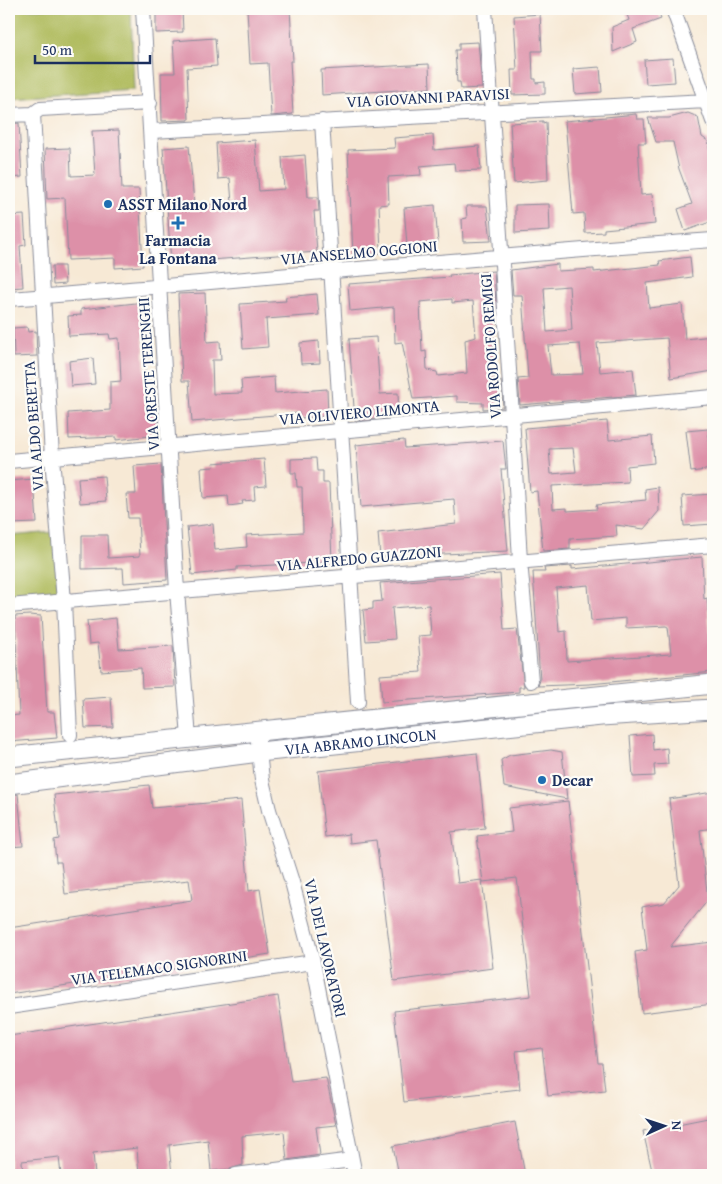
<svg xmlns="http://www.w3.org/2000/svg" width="722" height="1184" font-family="'Gentium Book Plus',serif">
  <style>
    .green { fill: #b0bc5e; stroke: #66765e }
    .building { fill: #dd90a8; fill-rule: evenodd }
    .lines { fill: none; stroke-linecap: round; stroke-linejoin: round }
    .street-casing { stroke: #898c9a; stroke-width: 16 }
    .secondary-casing { stroke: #898c9a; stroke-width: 21 }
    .street { stroke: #fff; stroke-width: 14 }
    .secondary { stroke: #fff; stroke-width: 19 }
    .poi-dot { fill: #1f6fb2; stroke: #fdfcf7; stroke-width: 2 }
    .labels { text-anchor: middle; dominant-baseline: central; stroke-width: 4.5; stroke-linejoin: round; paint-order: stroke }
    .street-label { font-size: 16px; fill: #1b2f5e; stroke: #fdfcf7 }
    .poi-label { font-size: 16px; font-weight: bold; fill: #1b2f5e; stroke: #fdfcf7; text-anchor: start }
  </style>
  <rect width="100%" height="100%" fill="#fdfcf7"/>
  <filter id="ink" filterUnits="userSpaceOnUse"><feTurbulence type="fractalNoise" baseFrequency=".02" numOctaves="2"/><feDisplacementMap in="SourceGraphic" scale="10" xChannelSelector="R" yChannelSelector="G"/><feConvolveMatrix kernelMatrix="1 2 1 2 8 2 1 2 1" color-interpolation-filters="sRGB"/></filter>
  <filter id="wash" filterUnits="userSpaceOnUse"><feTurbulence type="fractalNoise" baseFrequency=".0096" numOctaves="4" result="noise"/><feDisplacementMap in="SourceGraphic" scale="20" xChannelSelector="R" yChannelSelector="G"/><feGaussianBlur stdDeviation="1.12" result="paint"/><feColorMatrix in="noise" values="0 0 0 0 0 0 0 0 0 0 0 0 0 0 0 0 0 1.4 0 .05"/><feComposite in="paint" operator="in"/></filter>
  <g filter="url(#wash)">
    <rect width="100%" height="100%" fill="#f7e9d5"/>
    <!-- green -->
    <path class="green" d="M9 9H131L134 90 9 98Z
      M54 532 59 594 9 598V536Z"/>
    <g id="blocks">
      <!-- building -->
      <path class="building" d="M156 9H182L183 32 156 33Z
        M247 9H290L293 61H290L293 114 271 116 268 63 250 64Z
        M625 9H657L661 19 633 29 637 42 613 52 612 27 629 20Z
        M540 14 542 51H532L533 79H536V83L545 82V94L512 95 511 70H517L514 16Z
        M215 38 217 66 187 68 189 120 162 121 161 73H175L173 41Z
        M478 42 482 88 461 89 460 82H457L455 50H459V43Z
        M673 58 675 82 646 84 644 60Z
        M429 64 430 88 322 95 321 70Z
        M600 67 602 92 575 94 573 69Z
        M688 113 698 117 702 137 708 141 711 159 708 160 713 177V221L685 231 678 209 692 204 679 169 673 142H656L648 118H669Z
        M636 114 637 119H644L646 143H638L641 195 652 194 655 224 604 229V232L585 233 584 213 573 214 565 121Z
        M543 121V123L546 122 548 180 514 183 510 123Z
        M19 123 22 177 9 178V124Z
        M119 130 122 189H139L143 266 115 268V258L68 260 65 198 47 199 45 149 70 148 71 176 95 175 92 131Z
        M433 135 434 150 479 146 481 170 455 171 454 163 420 166 421 175 388 177 389 204 379 205 381 253 353 255 348 150 395 148 394 138Z
        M255 140 259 191 284 189 282 157 305 155 308 197H318L319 211H314L317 252 171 263 163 148 189 146 194 203 204 205 232 203 230 178 218 179 216 143Z
        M549 204 550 231 515 233V205Z
        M435 205 438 243 407 245 404 208Z
        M466 206H487L491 241 463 242 462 219 467 218Z
        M24 215 26 245 20 246 23 287 9 288V216Z
        M690 257 692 277 647 283 649 308 682 304 685 339 713 336V371L671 378 667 338 597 343 600 372 633 369 636 395 520 405 518 379 528 378 522 295H513L511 270 558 264V271L594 269V272L660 265 659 261ZM569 286 572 330 547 332 544 288ZM580 344 583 374 551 375 548 346Z
        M52 266H64L65 284 53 285Z
        M494 271 497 320 492 321 495 381H501L503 407 483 409V403L457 402V396L413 399 402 342 395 343 394 307 350 311 348 284 450 277 449 275ZM452 299V303L473 301 476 337 465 340 467 373 438 376 437 372 427 370 426 351 422 352 420 302Z
        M205 293 207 342 220 341 221 360H212L213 394 242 393 241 380 274 377 275 393 327 389 328 416 299 418V413L192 422 189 381H182L178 294Z
        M317 294 319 315 266 319 268 347 243 349 240 304 286 301 285 297Z
        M145 302 148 335H143L147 411 158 410 159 435 116 440V437L69 439 68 413 110 410V382L121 381 119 338 110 339 109 334 69 336 68 316 81 315V309Z
        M27 327 28 332 36 331 37 356 14 357 13 328Z
        M376 337 380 394 398 393 399 417 355 421 349 339Z
        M319 341 320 363 301 364 300 343Z
        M93 358 95 384 71 386 69 361Z
        M607 421 609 440 652 436 654 463 627 466 628 482 552 486 553 509 567 508V511L597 509 596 505 646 500 645 489 658 487 659 511 644 529 616 525 617 536 570 539V549L543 551 537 491 530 492 525 428ZM573 448 576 472 551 474 549 449Z
        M708 429 712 469 691 472 686 431Z
        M404 440 405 448 503 441 506 469H501L508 551 380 557 378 533 456 524 454 499 361 507 356 445Z
        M316 458 317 471H323V483H329L332 562 237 567V570L192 575 187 527 213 524 215 550 247 547 246 535 303 532 302 487H297L296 473H291V459Z
        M264 459 266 486 254 487 255 500 242 501 243 504 229 506 228 496 203 498 201 468 214 467 213 463Z
        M161 464 167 580 124 583 123 568 82 569V535H107L108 558 140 556 138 518H128L126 494H136L134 466Z
        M104 476 106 501 80 503 78 478Z
        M34 479 37 523 10 524 9 481Z
        M713 494V524L684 526 682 496Z
        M702 557 704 599 707 598 711 646H713V672L590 684 538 686 540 680 533 572H545L544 568 572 566V569ZM588 585 591 621 626 618V628L666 626 668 627 671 654 567 661 566 631 559 632 556 588Z
        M500 574 504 630 517 629 524 687H519V692L382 702 380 675 421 672 418 636 431 635 429 605 392 608 395 639 366 641 363 610 373 609V602L382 601 380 583Z
        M29 615 41 616 47 712H54L57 738 9 742V716L19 715 15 616Z
        M116 618 119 649 173 646 175 687 142 688 141 668 101 671 98 643 89 644 87 621Z
        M111 697 113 727 85 728 83 699Z
        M652 734 653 750 667 748 668 764 654 765 655 776 633 777 630 736Z
        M551 750 562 752 567 799 504 787 501 760 510 755Z
        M477 753 485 828 451 832 458 883 482 880 493 968 394 981 376 840 350 843 349 834 325 837 318 771Z
        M149 785 152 808 241 800 249 891 260 889 270 954 9 994V928L192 900 189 880 65 894 61 862H56L54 840 59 839 54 795Z
        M713 792V828L700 830 708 900 670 947 713 942V1004L642 1013 635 952 647 950 642 907 664 903 679 885 669 799Z
        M18 794 23 846 9 847V795Z
        M568 801 598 1063H602L605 1090 548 1096 542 1048 516 1051 520 1089 404 1102 394 1011 531 996 517 878 483 882 477 836 512 832 509 808Z
        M278 996 291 1082 326 1078 336 1125 316 1127 320 1155 287 1160 284 1132 242 1136 243 1165 230 1169 211 1171 208 1140 169 1145 172 1175H139L137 1148 93 1153 95 1175H61L59 1157 22 1161 23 1175H9V1036Z
        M713 1117V1175H653L643 1131Z
        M515 1122 525 1175H399L393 1146Z"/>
    </g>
  </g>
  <g filter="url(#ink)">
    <use href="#blocks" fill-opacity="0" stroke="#898c9a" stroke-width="1"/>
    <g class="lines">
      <defs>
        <path id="street" d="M143 9 177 591 189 738
          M485 9 512 415 520 561 531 681
          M673 9 713 121
          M33 114 52 457 64 601 70 735
          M9 115 33 114 40 109 150 103
          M322 121 358 702
          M152 131 706 101
          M9 299C244 280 478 257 713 240
          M9 461 713 397
          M9 606 713 545
          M257 731 262 780 269 810 292 882 313 962 355 1175
          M9 1007 313 962
          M236 1175 352 1160"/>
        <g id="secondary">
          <path d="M9 757 713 684"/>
          <path id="s1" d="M9 784 259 752 601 716 713 709"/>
        </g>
      </defs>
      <!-- street casing -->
      <use href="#street" class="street-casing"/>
      <!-- secondary casing -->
      <use href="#secondary" class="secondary-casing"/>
      <!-- street -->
      <use href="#street" class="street"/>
      <!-- secondary -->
      <use href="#secondary" class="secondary"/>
    </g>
  </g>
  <!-- markers -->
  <g class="poi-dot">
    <circle cx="108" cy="204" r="5"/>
    <path d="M175.5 215.5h5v5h5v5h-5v5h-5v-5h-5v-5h5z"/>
    <circle cx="542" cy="780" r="5"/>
  </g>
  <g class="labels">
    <!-- street labels -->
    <g class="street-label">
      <text transform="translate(428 97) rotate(-3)">VIA GIOVANNI PARAVISI</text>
      <text transform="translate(359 252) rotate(-5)">VIA ANSELMO OGGIONI</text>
      <text transform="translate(490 346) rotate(-94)">VIA RODOLFO REMIGI</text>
      <text transform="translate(148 374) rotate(-94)">VIA ORESTE TERENGHI</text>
      <text transform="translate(359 412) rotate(-5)">VIA OLIVIERO LIMONTA</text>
      <text transform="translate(33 426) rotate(-94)">VIA ALDO BERETTA</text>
      <text transform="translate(359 558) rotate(-5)">VIA ALFREDO GUAZZONI</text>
      <text stroke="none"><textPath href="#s1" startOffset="354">VIA ABRAMO LINCOLN</textPath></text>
      <text transform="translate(326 948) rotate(77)">VIA DEI LAVORATORI</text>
      <text transform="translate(159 967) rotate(-8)">VIA TELEMACO SIGNORINI</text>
    </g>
    <!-- poi labels -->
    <g class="poi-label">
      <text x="118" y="204">ASST Milano Nord</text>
      <text x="178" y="240" text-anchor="middle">Farmacia<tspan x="178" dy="18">La Fontana</tspan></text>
      <text x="552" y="780">Decar</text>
    </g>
  </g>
  <!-- margin -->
  <rect width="722" height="1184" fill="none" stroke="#fdfcf7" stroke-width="30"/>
  <!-- north arrow -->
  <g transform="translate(664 1126) rotate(87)" stroke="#fdfcf7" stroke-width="4" paint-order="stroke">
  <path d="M0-4L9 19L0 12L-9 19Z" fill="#1b2f5e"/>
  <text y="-8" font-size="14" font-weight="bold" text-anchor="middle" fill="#1b2f5e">N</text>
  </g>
  <!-- scale -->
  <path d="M35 55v8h115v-8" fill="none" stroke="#1b2f5e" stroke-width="2.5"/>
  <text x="42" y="55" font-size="15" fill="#1b2f5e" stroke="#fdfcf7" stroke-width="4" paint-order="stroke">50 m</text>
</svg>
